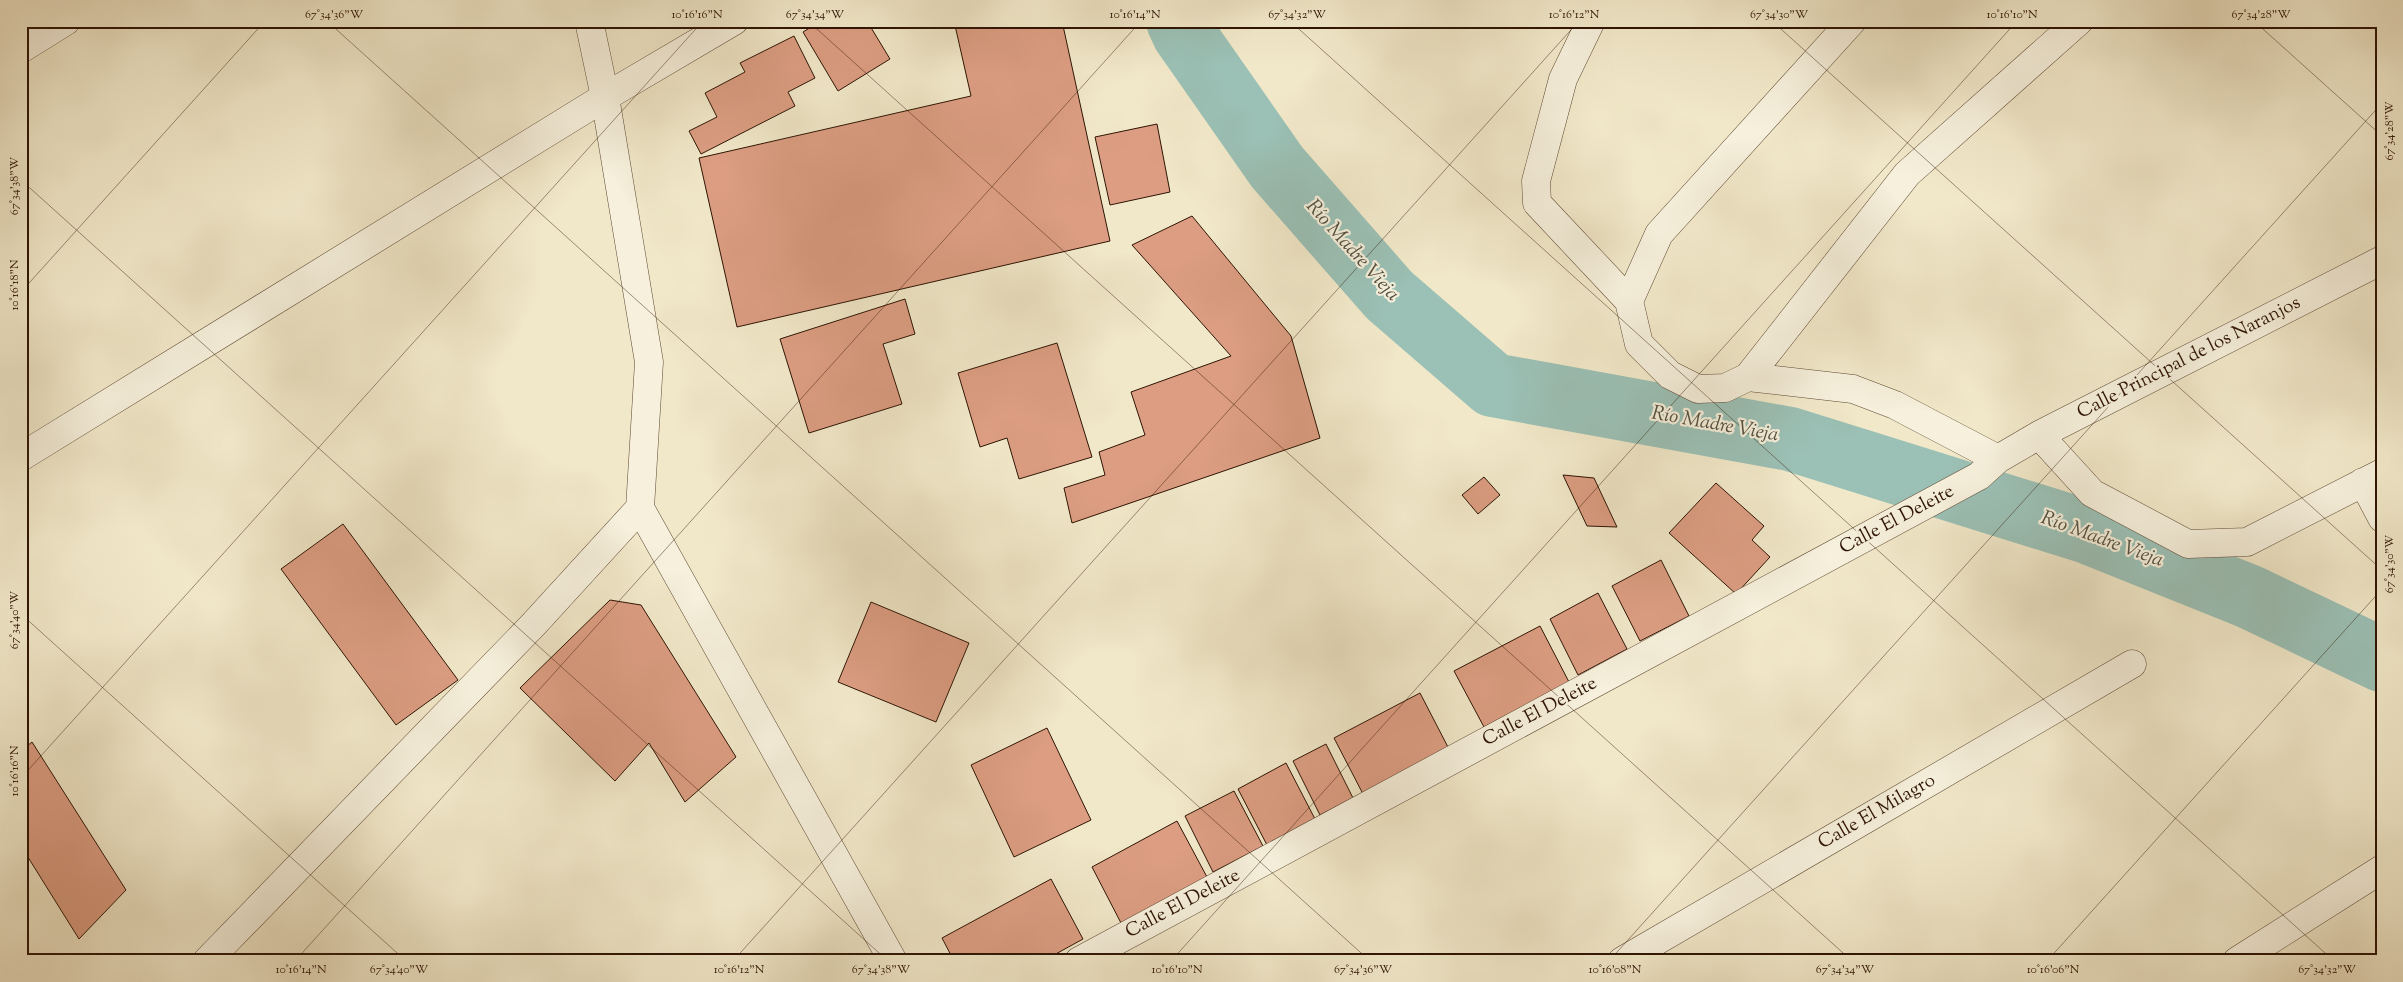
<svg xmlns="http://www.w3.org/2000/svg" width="2403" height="982" font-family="'Sorts Mill Goudy',serif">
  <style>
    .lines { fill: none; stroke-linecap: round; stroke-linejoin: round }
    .river { stroke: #9bc0b5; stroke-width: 64 }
    .building { fill: #dc9d82; stroke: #2e1403 }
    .street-casing { stroke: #5f4934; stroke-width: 29 }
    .street { stroke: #f6f0dc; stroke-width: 28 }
    .ticks { fill: none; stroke: #2e1403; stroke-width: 1; stroke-opacity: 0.45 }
    .labels { text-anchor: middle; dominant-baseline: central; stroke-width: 4.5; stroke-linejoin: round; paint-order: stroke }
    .street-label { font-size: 19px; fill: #2e1403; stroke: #f6f0dc }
    .water-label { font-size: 20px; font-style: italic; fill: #545041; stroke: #f6f0dc }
    .neatline { fill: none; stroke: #2e1403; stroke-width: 2 }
    .ticks-label { font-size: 12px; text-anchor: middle; fill: #2e1403 }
  </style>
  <rect width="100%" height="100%" fill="#f1e8c9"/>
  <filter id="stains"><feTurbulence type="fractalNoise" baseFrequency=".004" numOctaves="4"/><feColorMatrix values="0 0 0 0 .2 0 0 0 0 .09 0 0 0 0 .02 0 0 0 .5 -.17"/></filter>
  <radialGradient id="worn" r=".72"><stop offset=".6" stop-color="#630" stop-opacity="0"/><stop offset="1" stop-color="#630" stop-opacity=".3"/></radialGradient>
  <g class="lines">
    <!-- river -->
    <path class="river" d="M1178 21 1184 34 1277 167 1389 295 1493 385 1790 439 2088 532 2250 597 2382 660"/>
  </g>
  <!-- building -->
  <path class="building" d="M821 21H867L890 59 838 91 803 32Z
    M954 21H1062L1110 241 737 327 699 158 971 96Z
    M794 36 815 78 788 92 795 106 701 154 689 131 717 117 705 93 745 72 740 63Z
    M1157 124 1170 192 1110 205 1095 137Z
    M1192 216 1291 336 1320 438 1072 523 1064 488 1105 475 1099 452 1145 435 1131 392 1231 356 1132 245Z
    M905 299 915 334 883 344 902 404 809 433 780 339Z
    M1057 343 1092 457 1019 479 1007 438 980 447 958 373Z
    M1563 475 1594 478 1617 527 1587 526Z
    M1484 477 1500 495 1478 514 1462 495Z
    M1716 483 1764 526 1752 540 1770 557 1736 594 1669 533Z
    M343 524 458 680 396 725 281 569Z
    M1661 560 1689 616 1640 641 1612 586Z
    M1598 593 1627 649 1578 675 1550 619Z
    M610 600 641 605 736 757 685 802 649 743 615 781 520 688Z
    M871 602 969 643 936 722 838 682Z
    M1540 626 1569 682 1484 727 1454 671Z
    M1420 693 1449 749 1363 794 1334 738Z
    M1047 728 1091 820 1014 857 971 765Z
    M32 742 126 890 79 939 21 846V751Z
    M1326 744 1353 798 1320 815 1293 761Z
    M1286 763 1315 819 1267 845 1238 789Z
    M1234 791 1263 846 1213 872 1185 816Z
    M1177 821 1207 877 1121 923 1092 867Z
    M1051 879 1083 939 1043 961H954L942 938Z"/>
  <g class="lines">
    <defs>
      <path id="street" d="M589 21 605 97 649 362 640 508 893 961
        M1591 21 1563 79 1536 181 1537 203 1629 301
        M1852 21 1659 234 1629 301 1639 344 1670 375 1698 389 1725 388 1748 377 1853 389 1895 405 1998 459
        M21 49 66 21
        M1748 377 1907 174 2079 21
        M2039 435 2092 493 2188 544 2247 542 2382 473
        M21 457 605 97 734 21
        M2363 482 2382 518
        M207 961 533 625 640 508
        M1079 961 1979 476 1998 459 2039 435 2382 260
        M1622 961 2132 664
        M2237 961 2382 869"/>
    </defs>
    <!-- street casing -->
    <use href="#street" class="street-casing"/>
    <!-- street -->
    <use href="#street" class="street"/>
  </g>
  <!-- ticks -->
  <path class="ticks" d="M327 21 1370 961M808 21 1852 961M1290 21 2334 961M1772 21 2382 570M2254 21 2382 136M21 180 888 961M21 292 265 21M21 614 406 961M21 778 703 21M295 961 1141 21M733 961 1579 21M1171 961 2017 21M1609 961 2382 103M2047 961 2382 589"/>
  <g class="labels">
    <!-- street labels -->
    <g class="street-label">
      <text transform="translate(2189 358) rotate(-27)">Calle Principal de los Naranjos</text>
      <text transform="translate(1897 520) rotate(-28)">Calle El Deleite</text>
      <text transform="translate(1540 712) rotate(-28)">Calle El Deleite</text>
      <text transform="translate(1877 812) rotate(-30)">Calle El Milagro</text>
      <text transform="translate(1183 904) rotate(-28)">Calle El Deleite</text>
    </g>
    <!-- water labels -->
    <g class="water-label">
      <text transform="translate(1352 251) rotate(48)">Río Madre Vieja</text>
      <text transform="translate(1715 425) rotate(10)">Río Madre Vieja</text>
      <text transform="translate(2102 540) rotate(20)">Río Madre Vieja</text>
    </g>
  </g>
  <!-- margin -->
  <rect width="2403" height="982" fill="none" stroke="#f1e8c9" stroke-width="55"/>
  <rect x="28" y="28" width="2348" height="926" class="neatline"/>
  <g class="ticks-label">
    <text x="334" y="18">67°34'36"W</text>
    <text x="697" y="18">10°16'16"N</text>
    <text x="815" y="18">67°34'34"W</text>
    <text x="1135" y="18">10°16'14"N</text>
    <text x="1297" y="18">67°34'32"W</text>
    <text x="1574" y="18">10°16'12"N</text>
    <text x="1779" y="18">67°34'30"W</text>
    <text x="2012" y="18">10°16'10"N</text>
    <text x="2261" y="18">67°34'28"W</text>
    <text transform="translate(2389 131) rotate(-90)" y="4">67°34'28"W</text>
    <text transform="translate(14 186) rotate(-90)" y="4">67°34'38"W</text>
    <text transform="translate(14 285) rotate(-90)" y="4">10°16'18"N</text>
    <text transform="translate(2389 564) rotate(-90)" y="4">67°34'30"W</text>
    <text transform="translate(14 620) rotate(-90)" y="4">67°34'40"W</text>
    <text transform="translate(14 771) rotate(-90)" y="4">10°16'16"N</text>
    <text x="301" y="973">10°16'14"N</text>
    <text x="399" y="973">67°34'40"W</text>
    <text x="739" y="973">10°16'12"N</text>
    <text x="881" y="973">67°34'38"W</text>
    <text x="1177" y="973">10°16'10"N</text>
    <text x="1363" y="973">67°34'36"W</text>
    <text x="1615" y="973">10°16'08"N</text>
    <text x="1845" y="973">67°34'34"W</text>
    <text x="2053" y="973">10°16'06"N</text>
    <text x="2327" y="973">67°34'32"W</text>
  </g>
  <rect width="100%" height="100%" filter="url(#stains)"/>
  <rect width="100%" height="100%" fill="url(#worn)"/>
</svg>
